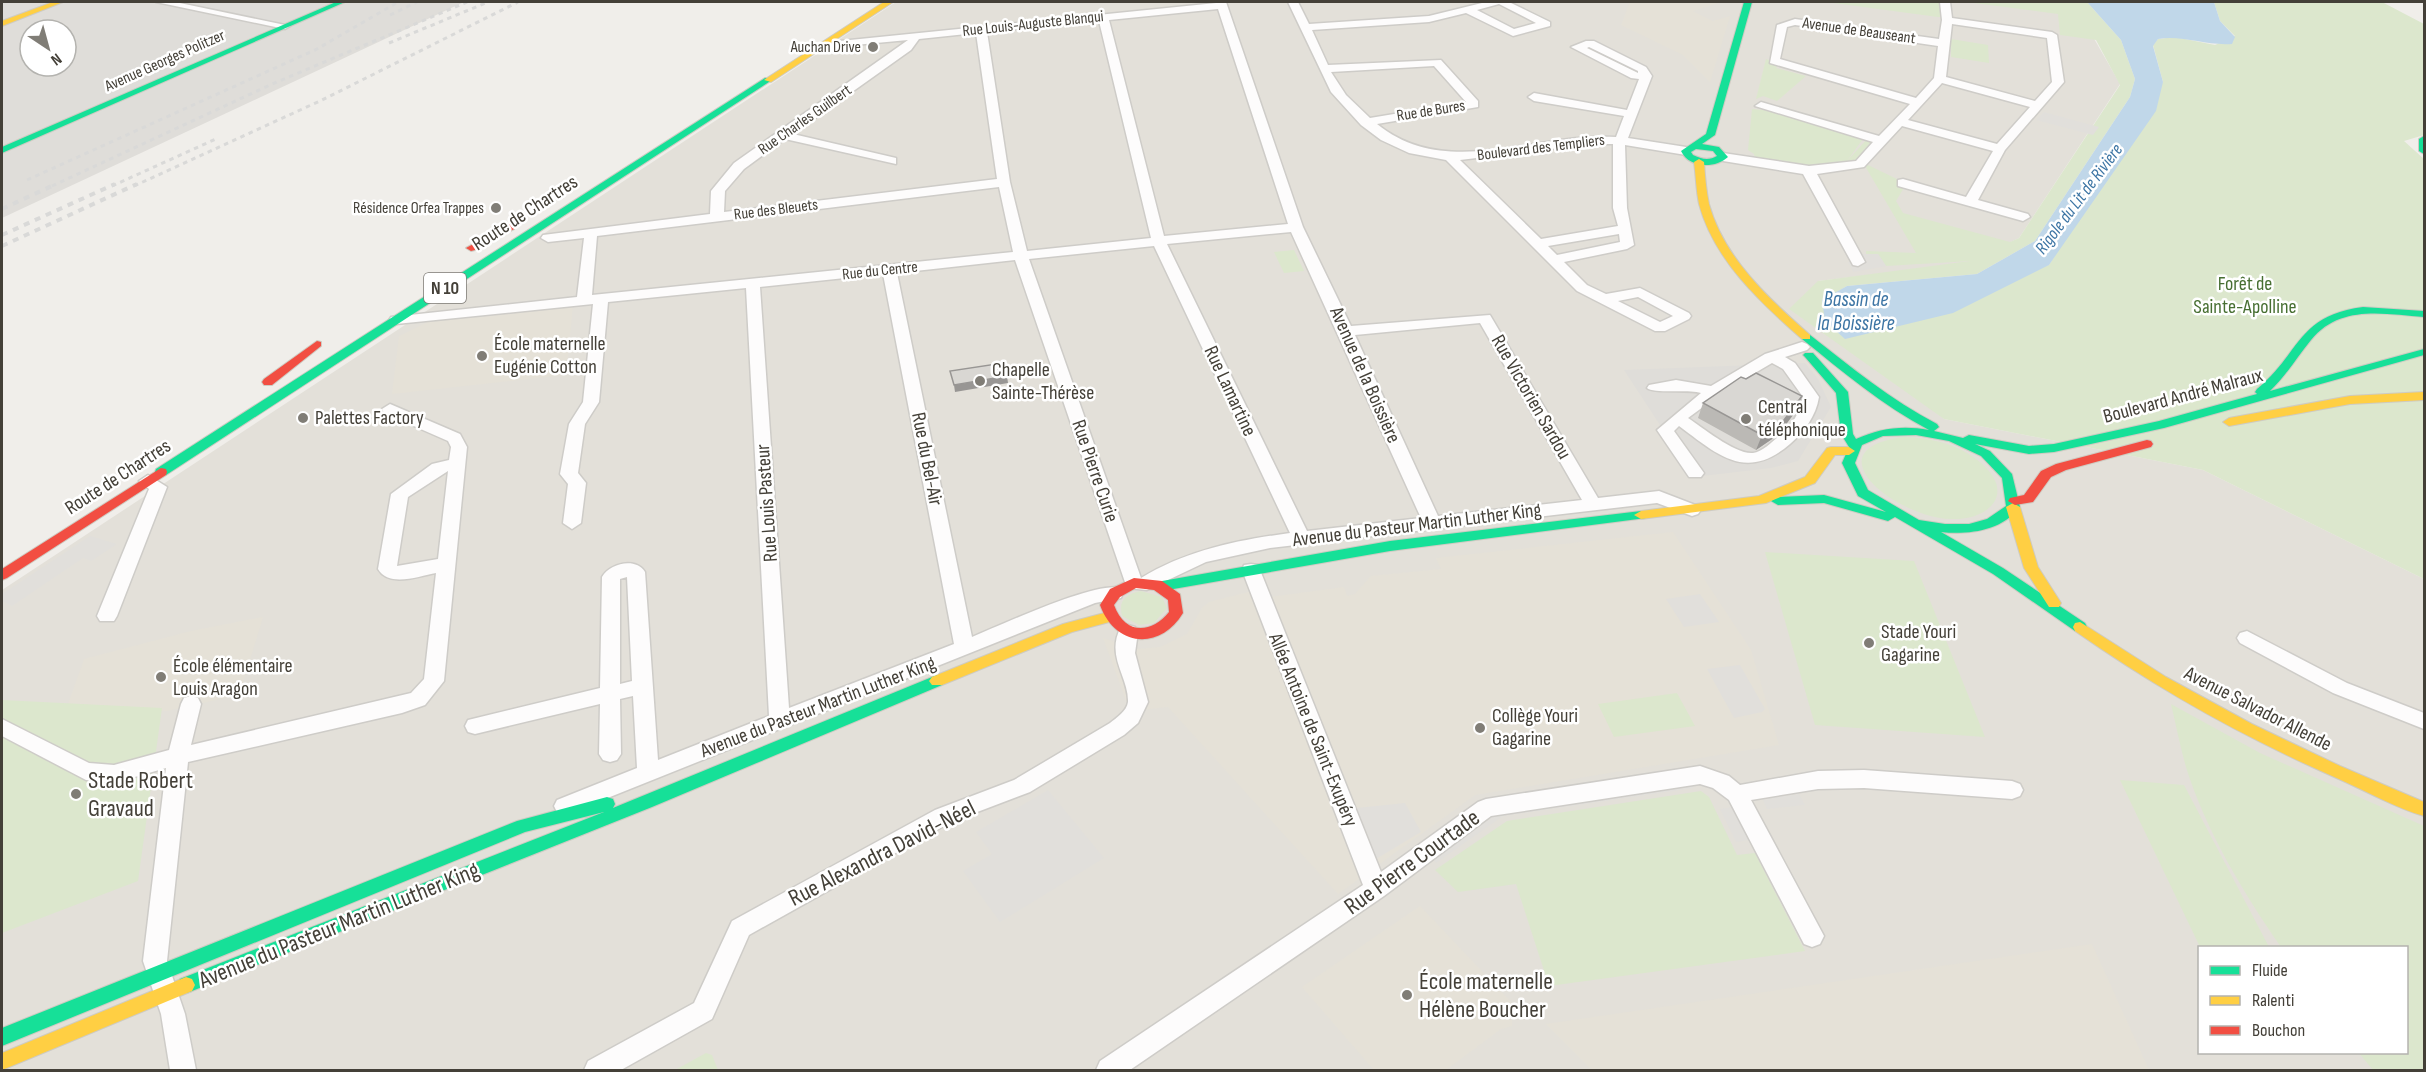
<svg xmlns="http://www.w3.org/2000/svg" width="2426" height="1072" font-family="'Sofia Sans Condensed',sans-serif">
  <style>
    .residential { fill: #e3e0d9; fill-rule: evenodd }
    .industrial { fill: #dfddd9; fill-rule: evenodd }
    .education { fill: #e5e1d7 }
    .green { fill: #dce7cd }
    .parking { fill: #e1dfdb }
    .water { fill: #c0d7e9 }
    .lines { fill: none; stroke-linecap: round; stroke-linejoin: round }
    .street-casing { stroke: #ceccc8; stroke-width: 3 }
    .fast-casing { stroke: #cecbc2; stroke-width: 2 }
    .slow-casing { stroke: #cecbc2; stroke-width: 2 }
    .jam-casing { stroke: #cecbc2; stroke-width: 2 }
    .street { fill: #fdfcfc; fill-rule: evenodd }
    .fast { fill: #16e098; fill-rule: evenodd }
    .slow { fill: #ffcf43; fill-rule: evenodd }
    .jam { fill: #f24e42; fill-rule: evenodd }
    .rail-far1 { stroke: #d9d9d8; stroke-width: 3; stroke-dasharray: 4.5 4.5; stroke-linecap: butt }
    .rail { stroke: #d9d9d8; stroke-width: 4; stroke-dasharray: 6 6; stroke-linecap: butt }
    .wall { fill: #bbb9b5 }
    .shaded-wall { fill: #989694 }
    .building { fill: #d9d7d3; stroke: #989694; stroke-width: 1.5 }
    .poi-dot { fill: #807d76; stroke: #fff; stroke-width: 2 }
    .labels { text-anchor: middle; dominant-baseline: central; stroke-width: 5; stroke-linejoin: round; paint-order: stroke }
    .far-street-label { font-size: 16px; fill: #444038; stroke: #fff }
    .far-poi-label { font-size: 16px; fill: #444038; stroke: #fff; text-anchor: end }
    .far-water-label { font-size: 18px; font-style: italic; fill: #3d75a4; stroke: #fff }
    .shield { fill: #fff; stroke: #7c7974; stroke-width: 1.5 }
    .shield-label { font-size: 18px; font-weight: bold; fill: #444038 }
    .street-label { font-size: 20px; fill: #444038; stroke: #fff }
    .park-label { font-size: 20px; fill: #476f32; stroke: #fff }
    .poi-label { font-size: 20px; fill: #444038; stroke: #fff; text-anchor: start }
    .water-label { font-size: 21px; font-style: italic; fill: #3d75a4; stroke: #fff }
    .near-poi-label { font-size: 24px; fill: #444038; stroke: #fff; text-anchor: start }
    .near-street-label { font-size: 24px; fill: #444038; stroke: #fff }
  </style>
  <rect width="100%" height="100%" fill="#f0eeea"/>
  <!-- residential -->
  <path class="residential" d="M896 2H2073L2120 84 2019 238 1965 264 1818 281 1944 419 2203 470 2424 579V1070H2V590ZM2200 948H2406V1052H2200Z"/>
  <!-- industrial -->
  <path class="industrial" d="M2 2H464L2 218ZM30 30H66V66H30Z
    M1805 363 1818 379 1831 407 1798 461 1771 468 1694 477 1624 370Z"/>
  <!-- education -->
  <path class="education" d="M1630 2H1722L1693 11 1713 21 1730 16 1710 82 1683 55 1621 25Z
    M573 306 566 375 392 394 399 336 429 321Z
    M1673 532 1751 650 1779 745 1475 795 1338 894 1168 707 1130 711 1103 638 1138 649 1160 647 1187 634 1202 608 1209 602 1252 591 1255 599 1344 587 1347 596 1355 594 1371 576 1441 569 1436 558Z
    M263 617 239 695 167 711 67 707 84 659 191 631Z
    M1420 906 1512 1003V1026L1501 1029 1446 1070H1374L1302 987Z
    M2092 944 2149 1070H1592L1546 1024Z"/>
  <!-- green -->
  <path class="green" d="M1826 2H1943L1942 17H1938Z
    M1966 2H2087L2121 40 2135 79 2130 97 2035 241 1977 274 1847 286 1822 301 2049 265 2163 82 2153 45 2158 39 2175 37 2215 45 2235 36 2220 21 2214 2H2382L2424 24V135L2404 141 2424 159V579L2203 470 1944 419 1789 309 1818 281 1970 261 1886 266 1878 254H1866V251L1916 253 1865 166 1868 165 1899 180 1905 186 1896 201 1903 213 2010 242 2019 238 2120 85 2096 40 2060 35 2058 14Z
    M1951 39 1988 45 1989 63 1951 57Z
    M1766 59 1779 64 1776 68 1806 76 1777 101 1763 96 1756 99Z
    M1752 109 1773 111 1863 139 1847 161 1867 139 1874 145 1853 162 1816 168 1755 159 1754 154 1748 150Z
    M1294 250 1304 271 1284 273 1274 252Z
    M1904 437C1931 438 1959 444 1981 463 2017 494 1988 521 1950 519 1896 517 1809 449 1904 437Z
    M1765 552 1914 561 1985 737 1815 725Z
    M1141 591 1162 597 1167 608 1154 623 1139 625 1122 616C1118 600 1126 594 1141 591Z
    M1677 693 1695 726 1614 737 1598 704Z
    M2 700 162 708 138 881 2 933Z
    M2171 704 2260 753 2424 826V1070H2373L2359 1053 2406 1052V948L2281 947C2244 894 2205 829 2186 767 2180 746 2176 725 2171 704Z
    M2120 780 2184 785 2269 947H2200Z
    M1701 791 1709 797 1737 855 1755 853 1805 951 1549 986 1516 884 1458 892 1435 870 1507 821Z
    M706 1053 712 1055 718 1070H675Z"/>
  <!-- parking -->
  <path class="parking" d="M2044 112 2099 127 2093 135 2036 120Z
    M1854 254H1878L1886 266 1853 272 1848 262H1858Z
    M90 536 117 544 91 561 83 558 12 606 2 601V594Z
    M1700 594 1719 622 1684 627 1666 599Z
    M1740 665 1765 709 1762 712 1734 718 1707 669Z
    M1692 783 1693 788 1503 816 1436 863 1433 858 1501 810Z
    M1048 790 1104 858 1000 922 963 871 992 854 976 832Z
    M1799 794 1805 805 1767 809 1762 798Z
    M1405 803 1421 832 1376 859 1357 821V808Z
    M1732 807 1749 840 1736 842 1720 809Z"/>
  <!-- water -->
  <path class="water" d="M2087 2H2214L2220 21 2235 37 2232 44C2206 46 2183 35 2158 39L2153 46 2163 82 2156 111 2049 265 1953 313 1845 339 1825 321 1822 300 1847 286 1977 274 2035 241 2130 97 2135 79 2121 40Z"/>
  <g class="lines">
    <defs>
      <path id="street" d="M156 2H175L290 26 285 29Z
        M1226 2 1303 227 1351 326 1490 315 1598 498 1659 491 1698 506 1701 510 1698 514 1692 516 1657 503 1270 548 1206 562 1147 590 1127 588 1015 260 897 273 972 637C1001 625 1095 581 1121 588L1123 593 1121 598 1095 603 565 815 557 812 554 806 557 800 637 768 633 696 620 699 621 754 617 760 610 762 603 760 599 754 600 704 475 734 468 732 465 726 468 720 600 688 602 577C610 563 636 557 645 572L658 760 769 716 746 288 608 302 599 402 585 424 578 473 586 483 581 523 572 529 563 523 568 484 560 474 569 424 583 402 593 304 396 324 391 323 389 320 391 317 577 297 584 238 548 242 541 238 543 235 710 214 711 191 734 163 908 40 844 46 840 45V41ZM1218 9 1288 224 1164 236 1109 20ZM1099 21 1151 238 1027 251 1010 182 987 32ZM976 33 997 179 724 212 725 191 744 169 785 139 896 164V158L793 134 911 50 919 39ZM999 187 1013 252 592 295 597 236ZM1291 232 1421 518 1307 531 1167 244ZM1154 246 1290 533C1238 540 1187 550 1141 578L1029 259ZM883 274 954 644 789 708 760 287ZM1480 323 1582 500 1438 516 1355 335ZM627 577 632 681 620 684V579Z
        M1288 2H1298L1309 24 1429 16 1486 2H1509L1550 22V26L1513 36 1466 13 1429 22 1312 30 1328 65 1441 60 1478 101V107L1377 124C1447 181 1536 132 1616 137L1624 116 1534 101 1528 97 1534 93 1627 110 1639 79 1631 78 1571 47 1586 41H1594L1646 67 1652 76 1628 138 1686 147 1692 151 1686 155 1625 145 1627 208 1634 245 1627 249 1564 262 1587 285 1606 294 1640 288 1689 313 1691 316 1689 319 1665 331H1655L1577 291 1446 160 1409 153 1381 140 1361 125 1331 92ZM1499 4 1536 23 1514 29 1477 10ZM1589 47 1638 71V73L1587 48ZM1434 66 1466 102 1370 118 1346 95 1331 72ZM1592 144H1613V208L1618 226 1541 239 1460 160ZM1619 234 1620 242 1557 255 1548 246ZM1638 297 1673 316 1660 322 1618 301Z
        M1940 2H1950L1952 18 2052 32 2057 35 2064 82 2005 150 1978 200 2028 214 2030 217 2023 221 1898 186V180L1903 179 1966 197 1993 151 1902 126 1864 167 1817 174 1865 262 1858 266 1853 265 1803 174 1723 161 1717 157 1723 153 1809 166 1856 161 1873 142 1755 106 1761 102 1879 136 1910 104 1770 63 1777 25 1795 19 1939 39 1942 20ZM1952 24 2047 38 2052 82 2035 101 1946 77ZM1795 25 1938 46 1934 78 1916 98 1780 59 1787 27ZM1942 83 2030 107 1997 144 1908 120Z
        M1802 342 1807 344 1810 347 1807 350 1785 357 1795 363 1819 397C1816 416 1804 432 1790 444 1746 482 1718 455 1679 426L1674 431 1704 473 1701 477H1689L1657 430 1701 393C1688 389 1653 394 1647 388L1649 385 1676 380 1711 386 1765 354ZM1772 363 1783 369 1803 397C1800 413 1792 425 1779 436 1772 442 1762 452 1753 453 1736 455 1702 427 1688 418L1726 390Z
        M390 404 460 434 467 447 444 681 425 705 402 713 188 762 167 961 185 1014 196 1070H170L161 1014 143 961 166 768 114 783 86 780 2 736V719L89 763 114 765 169 750 181 704 184 698 191 696 198 698 201 704 191 745 411 693 424 679 436 573C419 576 389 588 378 569L391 494 432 464 449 460 451 447 448 441 384 413 382 409ZM448 471 438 559 397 566 408 497Z
        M148 475 167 487 117 616 114 621H100L97 616 149 489 139 481Z
        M1251 564 1258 565 1260 570 1381 872 1478 802 1486 799 1700 766 1729 776 1740 785 1818 771 1864 770 2012 781 2020 784 2023 790 2020 796 2012 799 1864 788 1818 789 1751 800 1824 936 1820 944 1812 947 1804 944 1729 800 1713 788 1700 784 1491 816 1384 896 1130 1070H1096L1100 1061 1363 885 1242 570 1244 565Z
        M1128 625 1135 627 1138 632 1135 653 1148 702 1138 723 1124 735 1030 792 951 822 749 935 712 1019 621 1070H584L588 1061 694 1003 732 921 935 810 1014 780 1110 723C1116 718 1127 711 1128 702 1129 677 1105 656 1121 627Z
        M2247 631 2347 683 2424 713V729L2333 693 2240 643 2237 638 2240 633Z"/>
      <path id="fast" d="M336 2H345L2 153V147Z
        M1744 2H1752L1715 135 1702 144 1719 147 1728 157C1715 169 1689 168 1681 151L1706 134ZM1696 149 1713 151 1717 156C1709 161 1701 159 1693 155L1691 152Z
        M765 78 772 80 166 475H156L155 472 156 469Z
        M2424 136V154L2419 151V139Z
        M2363 307 2424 311V317C2384 314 2340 304 2311 340 2297 357 2286 376 2270 391L2424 349V355L2164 428 2054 452 2029 454 1975 444 1990 451 2012 474 2020 507C2002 531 1968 535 1941 532L2003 568 2085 623 2087 627 2085 631H2075L1993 574 1895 517 1888 521 1824 503 1778 505 1771 501 1778 497 1824 495 1886 512 1858 496 1842 463 1849 447 1841 434 1836 393 1805 357 1803 355 1805 353H1813L1848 392 1853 434 1856 439C1880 428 1903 425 1929 430 1882 405 1843 372 1802 339V335H1810C1851 367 1891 400 1937 424L1939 427 1934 431 1963 438 1969 435 2029 446 2054 444 2159 421 2257 394 2255 392 2257 389C2301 353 2296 316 2363 307ZM1916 435 1949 441 1981 456 2002 478 2006 506 1987 519 1969 524H1945L1919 520 1868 490 1855 463 1862 445 1883 436Z
        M1641 511 1646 512 1648 515 1646 518 1390 551 1162 591 1155 586 1162 581 1390 541Z
        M937 675 942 677 945 681 942 685 652 807 192 991 186 993 180 991 177 985 180 979 604 812 525 832 2 1046V1028L517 821 607 797 613 799 615 804 613 808Z"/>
      <path id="slow" d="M53 2H63L2 26V21Z
        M884 2H893L771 82 764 80Z
        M1699 159 1704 162C1705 176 1706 190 1709 204 1724 258 1769 299 1810 335V339H1802C1760 302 1714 260 1699 204 1696 190 1696 176 1694 162Z
        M2424 392V400L2350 404 2229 426 2223 422 2229 418 2350 396Z
        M1831 447H1849L1855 451 1849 455H1835L1815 483 1766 503 1641 519 1634 515 1641 511 1759 496 1805 477 1827 448Z
        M2013 503 2020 507 2038 567 2061 603 2059 607H2049L2024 568 2006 507Z
        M1108 612 1113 613 1115 617 1113 621 1072 632 942 685H932L929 681 932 677 1063 624Z
        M2080 622 2166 677 2252 724 2340 766 2424 802V816C2396 808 2368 792 2341 780 2247 739 2159 690 2075 631L2073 627 2075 623Z
        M186 977 192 979 195 985 192 991 2 1070V1053Z"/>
      <path id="jam" d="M510 224 515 227 514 229 475 250 471 251 466 248Z
        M317 341 321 342V346L272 385H264L262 382 264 379Z
        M2147 440 2151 441 2153 444 2151 447 2066 470 2051 477 2033 502 2015 505 2008 501 2010 498 2024 495 2041 471 2056 464Z
        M161 468 166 469 167 472 166 475 7 578 2 580V569Z
        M1134 578 1162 581 1180 594 1183 613C1160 651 1115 647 1100 605L1110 589ZM1136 588 1154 590 1168 600 1169 612C1151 634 1125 635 1114 605L1120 597Z"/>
    </defs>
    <!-- street casing -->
    <use href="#street" class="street-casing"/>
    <!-- fast casing -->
    <use href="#fast" class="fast-casing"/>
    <!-- slow casing -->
    <use href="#slow" class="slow-casing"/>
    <!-- jam casing -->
    <use href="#jam" class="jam-casing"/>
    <!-- street -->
    <use href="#street" class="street"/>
    <!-- fast -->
    <use href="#fast" class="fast"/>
    <!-- slow -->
    <use href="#slow" class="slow"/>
    <!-- jam -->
    <use href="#jam" class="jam"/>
    <!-- rail-far1 -->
    <path class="rail-far1" d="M390 15 417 2
      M389 43 488 2
      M27 180 317 49 398 2
      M52 186 270 85 467 2
      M112 186 218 138
      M134 186 322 100 518 2"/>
    <!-- rail -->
    <path class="rail" d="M2 209 56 184
      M2 235 115 184
      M2 246 137 184"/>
  </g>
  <!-- wall -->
  <path class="wall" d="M1746 379 1802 396 1796 411 1778 435 1756 450 1698 418 1703 403Z"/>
  <!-- shaded-wall -->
  <path class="shaded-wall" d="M1007 376 1008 383 955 392 954 385Z
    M1802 396 1796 411 1778 435 1756 450 1762 435Z"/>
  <!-- building -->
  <path class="building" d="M1003 363 1007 376 954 385 950 371Z
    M1756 373 1802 396 1784 420 1762 435 1703 403 1741 377 1746 379Z"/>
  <!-- markers -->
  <g class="poi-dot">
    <circle cx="873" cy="47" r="6"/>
    <circle cx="496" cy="208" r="6"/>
    <circle cx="482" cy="356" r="6"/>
    <circle cx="980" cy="381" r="6"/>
    <circle cx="303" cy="418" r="6"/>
    <circle cx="1746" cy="419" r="6"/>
    <circle cx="1869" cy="643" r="6"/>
    <circle cx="161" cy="677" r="6"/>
    <circle cx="1480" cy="728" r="6"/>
    <circle cx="76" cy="794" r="6"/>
    <circle cx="1407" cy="995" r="6"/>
  </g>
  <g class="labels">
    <!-- far-street labels -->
    <g class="far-street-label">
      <text transform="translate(1033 24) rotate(-6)">Rue Louis-Auguste Blanqui</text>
      <text transform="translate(1859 31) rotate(8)">Avenue de Beauseant</text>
      <text transform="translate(165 61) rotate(-24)">Avenue Georges Politzer</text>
      <text transform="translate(1431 111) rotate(-9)">Rue de Bures</text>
      <text transform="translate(805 120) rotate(-35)">Rue Charles Guilbert</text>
      <text transform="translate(1541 148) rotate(-7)">Boulevard des Templiers</text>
      <text transform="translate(776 210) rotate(-7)">Rue des Bleuets</text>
      <text transform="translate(880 271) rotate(-6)">Rue du Centre</text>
    </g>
    <!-- far-poi labels -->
    <g class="far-poi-label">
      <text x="861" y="47">Auchan Drive</text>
      <text x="484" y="208">Résidence Orfea Trappes</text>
    </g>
    <!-- far-water labels -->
    <g class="far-water-label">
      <text transform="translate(2079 199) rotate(-53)">Rigole du Lit de Rivière</text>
    </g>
    <!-- shield labels -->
    <rect class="shield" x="424" y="273" width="42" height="30" rx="4.5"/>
    <g class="shield-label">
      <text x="445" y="288">N 10</text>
    </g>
    <!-- street labels -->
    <g class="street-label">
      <text transform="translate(525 213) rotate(-33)">Route de Chartres</text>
      <text transform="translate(1365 375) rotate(66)">Avenue de la Boissière</text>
      <text transform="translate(1230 391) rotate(65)">Rue Lamartine</text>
      <text transform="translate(2183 396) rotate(-15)">Boulevard André Malraux</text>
      <text transform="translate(1531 397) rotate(60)">Rue Victorien Sardou</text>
      <text transform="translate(927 459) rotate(79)">Rue du Bel-Air</text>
      <text transform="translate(1095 471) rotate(71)">Rue Pierre Curie</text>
      <text transform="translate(118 477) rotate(-33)">Route de Chartres</text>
      <text transform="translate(767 503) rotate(-94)">Rue Louis Pasteur</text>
      <text transform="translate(1417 525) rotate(-7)">Avenue du Pasteur Martin Luther King</text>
      <text transform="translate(818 707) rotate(-21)">Avenue du Pasteur Martin Luther King</text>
      <text transform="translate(2258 709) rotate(27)">Avenue Salvador Allende</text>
      <text transform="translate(1313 730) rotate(68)">Allée Antoine de Saint-Exupéry</text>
    </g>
    <!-- park labels -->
    <g class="park-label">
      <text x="2245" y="284">Forêt de<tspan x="2245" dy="23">Sainte-Apolline</tspan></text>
    </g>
    <!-- poi labels -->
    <g class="poi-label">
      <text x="494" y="344">École maternelle<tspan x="494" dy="23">Eugénie Cotton</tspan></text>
      <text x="992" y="370">Chapelle<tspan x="992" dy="23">Sainte-Thérèse</tspan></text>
      <text x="1758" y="407">Central<tspan x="1758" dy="23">téléphonique</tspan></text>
      <text x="315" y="418">Palettes Factory</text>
      <text x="1881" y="632">Stade Youri<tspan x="1881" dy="23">Gagarine</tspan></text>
      <text x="173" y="666">École élémentaire<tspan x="173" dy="23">Louis Aragon</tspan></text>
      <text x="1492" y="716">Collège Youri<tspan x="1492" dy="23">Gagarine</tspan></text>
    </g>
    <!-- water labels -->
    <g class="water-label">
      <text x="1856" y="299">Bassin de<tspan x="1856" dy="24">la Boissière</tspan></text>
    </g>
    <!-- near-poi labels -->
    <g class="near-poi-label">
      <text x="88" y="780">Stade Robert<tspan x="88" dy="28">Gravaud</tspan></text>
      <text x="1419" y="981">École maternelle<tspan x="1419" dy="28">Hélène Boucher</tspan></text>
    </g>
    <!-- near-street labels -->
    <g class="near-street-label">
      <text transform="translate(882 853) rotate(-27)">Rue Alexandra David-Néel</text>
      <text transform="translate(1412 862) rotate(-36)">Rue Pierre Courtade</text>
      <text transform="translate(339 925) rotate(-22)">Avenue du Pasteur Martin Luther King</text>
    </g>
  </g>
  <!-- border -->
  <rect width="2426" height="1072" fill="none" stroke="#444038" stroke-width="6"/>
  <!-- legend -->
  <rect x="2198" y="946" width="210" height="108" fill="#ffffff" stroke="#b4b3af" stroke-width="1.5"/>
  <rect x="2210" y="966" width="30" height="9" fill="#16e098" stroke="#b4b3af" stroke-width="1.5"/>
  <text x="2252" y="976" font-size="18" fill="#444038">Fluide</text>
  <rect x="2210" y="996" width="30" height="9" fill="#ffcf43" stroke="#b4b3af" stroke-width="1.5"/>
  <text x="2252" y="1006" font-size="18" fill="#444038">Ralenti</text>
  <rect x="2210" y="1026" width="30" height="9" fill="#f24e42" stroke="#b4b3af" stroke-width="1.5"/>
  <text x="2252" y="1036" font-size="18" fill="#444038">Bouchon</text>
  <!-- north arrow -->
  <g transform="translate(48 48) rotate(144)"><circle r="28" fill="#ffffff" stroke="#b4b3af" stroke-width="1.5"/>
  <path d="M0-4.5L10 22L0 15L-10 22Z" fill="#807d76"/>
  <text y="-9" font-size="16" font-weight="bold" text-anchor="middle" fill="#444038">N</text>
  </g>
</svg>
